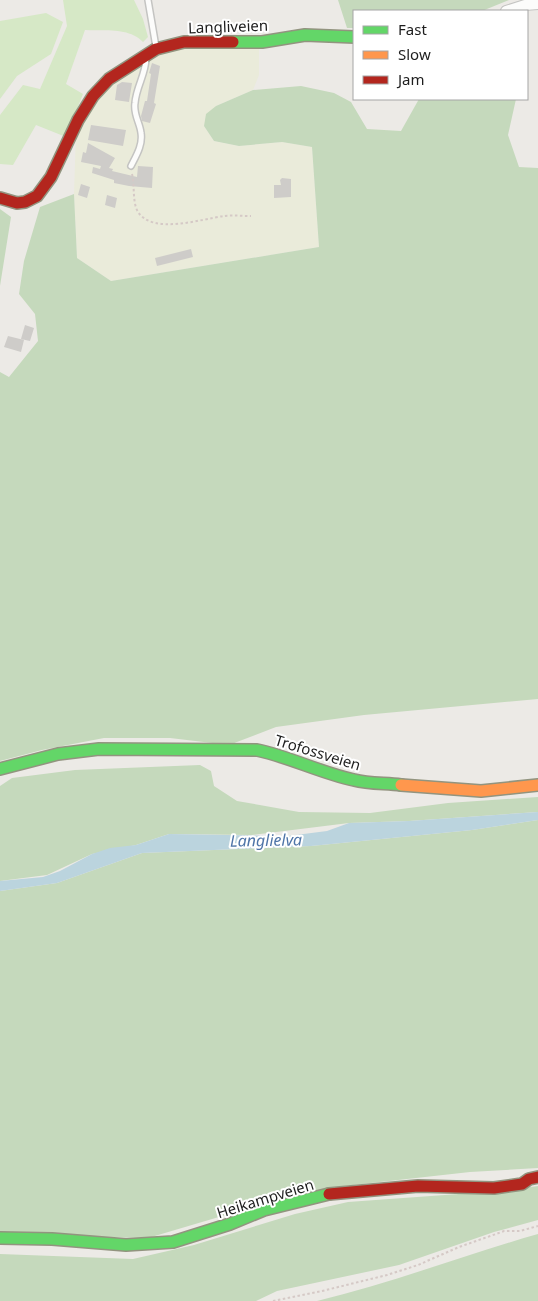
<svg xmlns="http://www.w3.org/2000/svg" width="538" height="1301" font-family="'Noto Sans',sans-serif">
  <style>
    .farmland { fill: #eaebda }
    .grass { fill: #d6e8c6 }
    .forest { fill: #c5d9bc }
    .water { fill: #bbd4de }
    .building { fill: #ceccc9 }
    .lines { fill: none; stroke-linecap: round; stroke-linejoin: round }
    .lane-casing { stroke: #c4c4c2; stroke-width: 8 }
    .street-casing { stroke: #c4c4c2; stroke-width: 12 }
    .fast-casing { stroke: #92947f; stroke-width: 14 }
    .slow-casing { stroke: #92947f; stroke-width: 14 }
    .jam-casing { stroke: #92947f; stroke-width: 14 }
    .path { stroke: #d5c9c6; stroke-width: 2; stroke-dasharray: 2.5 2.5; stroke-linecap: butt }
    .lane { stroke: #fcfcfb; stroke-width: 5 }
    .street { stroke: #fcfcfb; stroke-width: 10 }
    .fast { stroke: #63d668; stroke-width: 11 }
    .slow { stroke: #ff974d; stroke-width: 11 }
    .jam { stroke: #b3261e; stroke-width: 11 }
    .labels { text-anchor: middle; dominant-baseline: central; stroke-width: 4; stroke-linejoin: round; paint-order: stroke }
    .street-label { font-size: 15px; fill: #1d1d1d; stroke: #fff }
    .water-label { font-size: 16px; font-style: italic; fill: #4f75a8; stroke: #fff }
  </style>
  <rect width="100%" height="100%" fill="#eceae6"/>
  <!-- farmland -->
  <path class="farmland" d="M175 46 259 47V75L253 90 216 106 204 126 214 141 239 146 282 142 312 147 319 247 111 281 77 258 74 194 76 132 103 89Z"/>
  <!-- grass -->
  <path class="grass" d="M63 0H134L143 19 148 37 143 42C129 27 104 31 85 30L66 84 83 94 66 137 36 125 13 165 0 164V115L23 85 40 89 67 26Z
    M46 13 63 22 51 54 17 76 0 99V21Z"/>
  <!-- forest -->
  <path class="forest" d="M338 0H509L482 11H354V28H347Z
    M301 86 334 93 351 102 367 129 401 131 419 99H516L508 135 519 167 538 168V699L364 715 276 727 229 745 170 738H104L42 750 0 761V372L9 377 38 341 35 314 19 294 24 261 40 207 74 194 77 258 111 281 319 247 312 147 282 142 239 146 214 141 204 126 206 114 216 106 253 90Z
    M0 209 11 217 0 286Z
    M200 765 211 771 214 786 237 801 299 812 370 813 448 803 538 797V812L409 821 349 823 252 835 169 834 136 845 92 854 47 875 0 881V786L12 778 75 770Z
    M538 820V1168L470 1172 344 1186 263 1204 148 1238 0 1235V891L57 883 142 853 311 846 472 830Z
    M538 1186V1220L494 1232 399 1265 277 1291 256 1301H0V1254L133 1259 194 1245 295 1214 348 1202 500 1191Z
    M538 1234V1301H317C392 1283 464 1255 538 1234Z"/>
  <!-- water -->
  <path class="water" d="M538 812V820L472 830 311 846 142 853 57 883 0 891V881L43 877 60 871 92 854 110 848 136 845 169 834 288 836 327 831 349 823 409 821Z"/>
  <!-- building -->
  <path class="building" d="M152 63 160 66 154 103 156 104 150 123 142 121 141 116 145 101H147L151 74 149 73Z
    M122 82 132 83 129 102 115 100 117 85Z
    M91 125 126 130 123 146 88 140Z
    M88 143 115 158 109 168 113 169 112 171 137 177 138 166 153 167 152 188 129 186 114 183V180L92 173 93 167 100 169 101 166 81 162 83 152 86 153Z
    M282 178 291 179V197L274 198V185H281L280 180Z
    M81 184 90 187 87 198 78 195Z
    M107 195 117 198 115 208 105 205Z
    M191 249 193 257 157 266 155 258Z
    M25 325 34 328 30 341 21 339Z
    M8 336 24 340 21 352 4 347Z"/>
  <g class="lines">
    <defs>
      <path id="lane" d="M148 0 156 47
        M131 166C136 156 143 145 141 133 140 123 133 114 135 103 136 87 146 74 146 58"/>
      <path id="street" d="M506 11 525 5 538 4"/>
      <path id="fast" d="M233 42H262L305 35 354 37
        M0 769 58 754 99 749 257 750C290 757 321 773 354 780 369 784 386 783 401 785
        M0 1238 52 1239 126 1245 173 1242 230 1224 264 1210 329 1194"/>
      <path id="slow" d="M401 785 481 791 538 785"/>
      <path id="jam" d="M0 198 17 203 25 202 37 196 51 177 78 120 93 96 109 79 156 49 184 42H233
        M329 1194 418 1186 494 1188 522 1184 529 1179 538 1177"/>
    </defs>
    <!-- lane casing -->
    <use href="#lane" class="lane-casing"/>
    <!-- street casing -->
    <use href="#street" class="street-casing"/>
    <!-- fast casing -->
    <use href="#fast" class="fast-casing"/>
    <!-- slow casing -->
    <use href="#slow" class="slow-casing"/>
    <!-- jam casing -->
    <use href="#jam" class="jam-casing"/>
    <!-- path -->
    <path class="path" d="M132 174C135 185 132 202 138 212 153 235 201 219 224 216 233 215 242 216 251 216
      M273 1301 322 1291 387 1275 418 1265 459 1247 496 1234 504 1231H520L538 1226"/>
    <!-- lane -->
    <use href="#lane" class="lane"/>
    <!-- street -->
    <use href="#street" class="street"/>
    <!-- fast -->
    <use href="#fast" class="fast"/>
    <!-- slow -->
    <use href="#slow" class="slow"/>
    <!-- jam -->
    <use href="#jam" class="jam"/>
  </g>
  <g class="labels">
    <!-- street labels -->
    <g class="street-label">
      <text transform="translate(228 26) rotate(-2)">Langliveien</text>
      <text transform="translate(318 752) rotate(17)">Trofossveien</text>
      <text transform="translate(265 1198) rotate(-17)">Heikampveien</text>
    </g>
    <!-- water labels -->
    <g class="water-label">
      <text transform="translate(266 840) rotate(-1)">Langlielva</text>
    </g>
  </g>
  <!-- legend -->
  <rect x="353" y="10" width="175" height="90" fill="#ffffff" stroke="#a5a5a5"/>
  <rect x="363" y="26" width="25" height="8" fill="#63d668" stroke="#a5a5a5"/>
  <text x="398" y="35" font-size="15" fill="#1d1d1d">Fast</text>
  <rect x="363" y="51" width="25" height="8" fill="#ff974d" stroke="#a5a5a5"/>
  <text x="398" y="60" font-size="15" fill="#1d1d1d">Slow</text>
  <rect x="363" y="76" width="25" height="8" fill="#b3261e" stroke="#a5a5a5"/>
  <text x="398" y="85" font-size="15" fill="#1d1d1d">Jam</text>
</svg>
